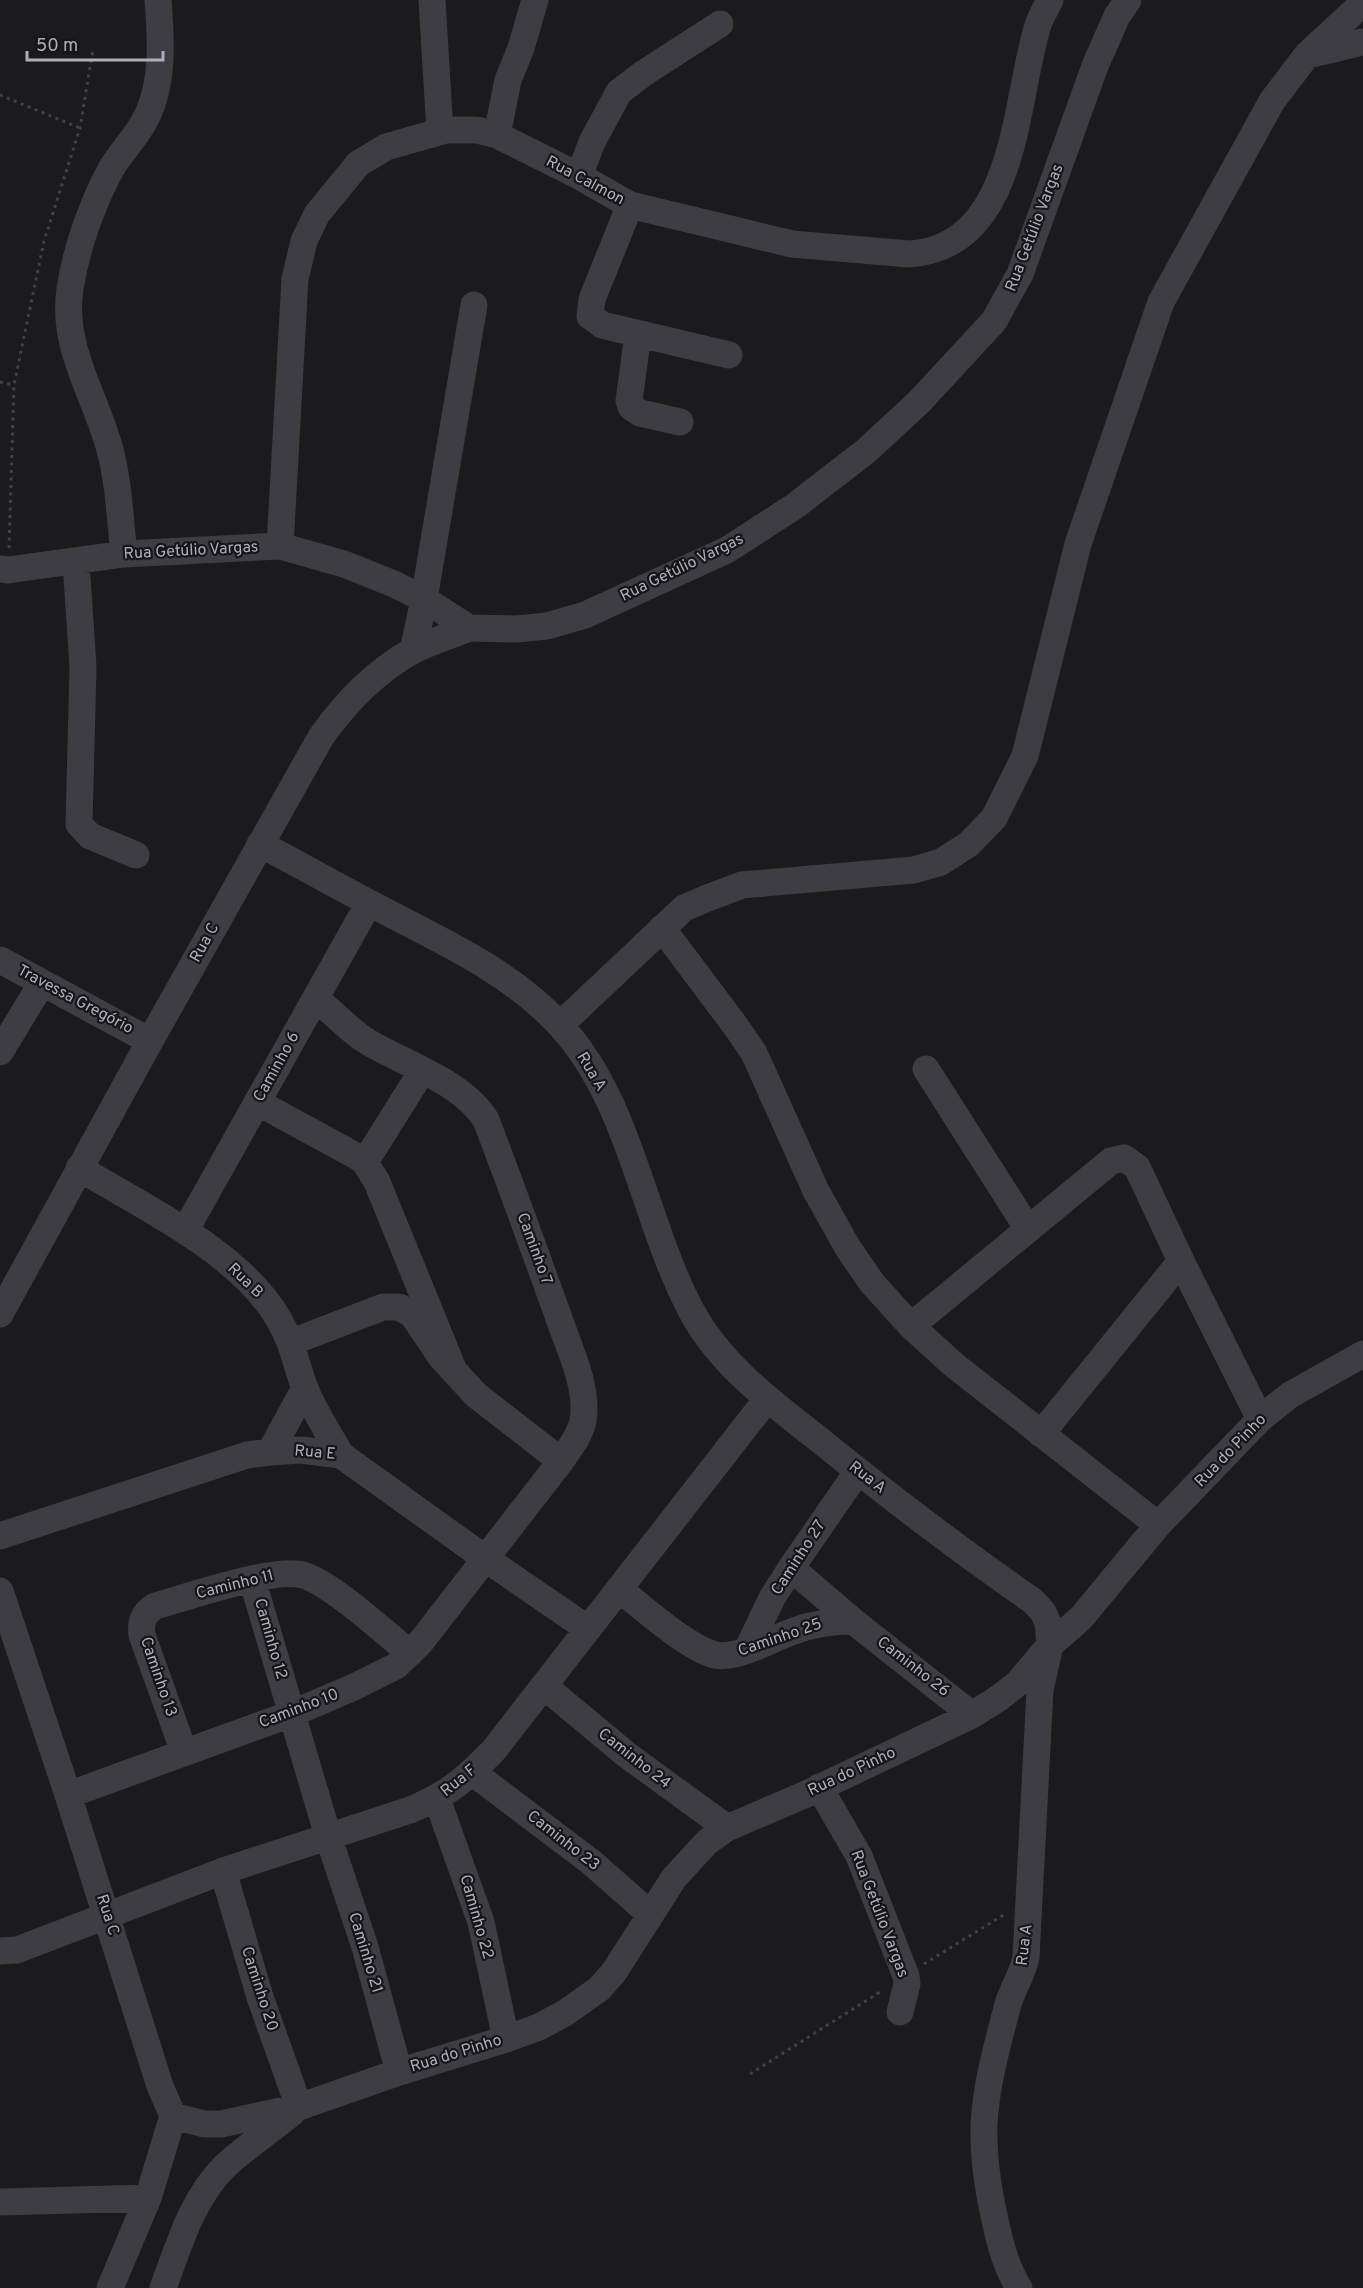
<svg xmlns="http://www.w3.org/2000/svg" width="1363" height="2288" font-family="Overpass,sans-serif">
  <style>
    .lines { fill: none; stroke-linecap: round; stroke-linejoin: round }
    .path { stroke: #414248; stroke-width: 3; stroke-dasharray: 3 4.5; stroke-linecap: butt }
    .minor { stroke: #3d3d43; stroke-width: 27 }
    .labels { text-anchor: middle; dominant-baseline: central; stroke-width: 4.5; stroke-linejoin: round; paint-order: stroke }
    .street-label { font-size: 16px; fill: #adb0bb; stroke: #161518 }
  </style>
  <rect width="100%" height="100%" fill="#1b1a1d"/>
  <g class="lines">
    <!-- path -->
    <path class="path" d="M0 95 80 128
      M0 382 14 385
      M9 548 14 385 44 241 80 128 93 49
      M924 1964 1005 1914
      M750 2074 883 1990"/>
    <!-- minor -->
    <path class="minor" d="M432 0 440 132
      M1308 55 1363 42
      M497 135 508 80 521 48 535 0
      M579 176 592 142 619 92 644 73 720 24
      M630 205 592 299 590 316 602 325 729 355
      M638 334 629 401 631 407 640 413 680 422
      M280 546 295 279 304 241 317 214 358 164 386 147 446 130H477L497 135 579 176 630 205 792 244 909 254C1018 247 1014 101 1038 25 1041 16 1046 8 1050 0
      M124 554C120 519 119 484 110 450 96 396 61 348 70 289 76 249 92 204 111 169 122 150 138 136 147 116 164 81 161 38 158 0
      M76 562 83 667 79 824 90 836 136 855
      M0 569 8 570 124 554 280 546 344 564 394 584 424 599 469 628 516 629 547 626 585 615 727 550 795 506 866 451 919 402 994 321 1020 274 1095 66 1117 16 1128 0
      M413 651 424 599 474 305
      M260 844C300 865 339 887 379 908 441 941 508 970 558 1023 632 1102 642 1219 692 1312 723 1369 777 1406 827 1446 894 1500 962 1552 1033 1601L1043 1612 1048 1623 1050 1645 1040 1690 1026 1957C1023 1975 1011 1990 1007 2008 997 2046 986 2085 984 2124 983 2156 988 2189 995 2220 1000 2244 1006 2267 1019 2288
      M662 928 737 1028 754 1053 816 1191 848 1248 872 1283 911 1326 954 1365 1158 1525
      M0 960 150 1041
      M560 1025 684 908 705 899 742 885 914 870 941 862 969 844 994 818 1025 756 1078 544 1161 302 1272 101 1307 55 1363 3
      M0 1052 42 983
      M926 1069 1028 1229
      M257 1102 358 1157 365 1162 377 1182 454 1371
      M365 1162 422 1071
      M79 1168C144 1207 239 1252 278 1318 293 1343 295 1361 304 1386 313 1410 329 1433 341 1455
      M185 1231 369 903
      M0 1314 150 1041 321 737C345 703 375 672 412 651 430 642 450 636 469 628
      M911 1326 1111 1161 1124 1158 1137 1167 1181 1261 1260 1419
      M292 1342 383 1307H399L412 1314 441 1357 476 1395 561 1461
      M1041 1434 1181 1261
      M270 1452 305 1388
      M0 1536 247 1455 270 1452 301 1450 341 1455 486 1559 588 1629
      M791 1568 853 1621 972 1715
      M252 1579 328 1836 365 1947 399 2072
      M620 1590C645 1609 686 1647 715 1655 737 1660 773 1638 794 1631 813 1624 832 1621 853 1621
      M0 1591 68 1795 160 2086 173 2116
      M747 1650 772 1598 791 1568 858 1471
      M544 1686 627 1755 727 1828
      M184 1752 142 1635C140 1622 144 1613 155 1606 188 1597 274 1567 303 1575 331 1583 385 1633 410 1653
      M472 1772 591 1862 650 1914
      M819 1787 859 1856 906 1976 907 1984 900 2012
      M68 1795 291 1714 354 1687 396 1666 420 1643 561 1461C569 1449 580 1436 583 1421 589 1385 567 1344 556 1310 533 1246 510 1183 486 1120 464 1083 405 1064 368 1042 348 1030 334 1012 315 999
      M437 1799 481 1922 506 2039
      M223 1871 260 1997 299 2107
      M0 1951 17 1950 223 1871 410 1810C449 1794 464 1780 493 1751L767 1399
      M173 2116 204 2124H221L299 2107 399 2072 506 2039 539 2027 565 2013 599 1989 614 1972 674 1878 707 1842 727 1828 804 1795 972 1715 999 1698 1018 1683 1050 1645 1081 1618 1158 1525 1260 1419 1290 1395 1363 1354
      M0 2202 148 2198
      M110 2288 148 2198 173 2116
      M163 2288C179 2245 192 2199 225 2166 246 2147 271 2130 293 2112"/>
  </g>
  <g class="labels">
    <!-- street labels -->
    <g class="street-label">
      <text transform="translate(585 181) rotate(28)">Rua Calmon</text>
      <text transform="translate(1035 228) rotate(-69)">Rua Getúlio Vargas</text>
      <text transform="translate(191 551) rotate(-3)">Rua Getúlio Vargas</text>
      <text transform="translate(682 568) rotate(-26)">Rua Getúlio Vargas</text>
      <text transform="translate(205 943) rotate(-61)">Rua C</text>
      <text transform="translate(75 1000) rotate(28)">Travessa Gregório</text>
      <text transform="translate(277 1067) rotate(-61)">Caminho 6</text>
      <text transform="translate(591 1072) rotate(59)">Rua A</text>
      <text transform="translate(534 1249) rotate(70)">Caminho 7</text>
      <text transform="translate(245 1281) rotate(44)">Rua B</text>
      <text transform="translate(1231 1451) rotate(-46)">Rua do Pinho</text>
      <text transform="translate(315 1453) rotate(5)">Rua E</text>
      <text transform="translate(867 1478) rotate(38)">Rua A</text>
      <text transform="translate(799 1558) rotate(-57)">Caminho 27</text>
      <text transform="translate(235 1585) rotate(-14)">Caminho 11</text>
      <text transform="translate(780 1638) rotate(-19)">Caminho 25</text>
      <text transform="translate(270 1639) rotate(74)">Caminho 12</text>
      <text transform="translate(913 1667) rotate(38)">Caminho 26</text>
      <text transform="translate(158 1677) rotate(71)">Caminho 13</text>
      <text transform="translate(299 1709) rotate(-21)">Caminho 10</text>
      <text transform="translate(634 1759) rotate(38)">Caminho 24</text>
      <text transform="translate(852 1772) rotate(-25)">Rua do Pinho</text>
      <text transform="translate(459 1781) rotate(-39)">Rua F</text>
      <text transform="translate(563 1841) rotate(38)">Caminho 23</text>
      <text transform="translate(879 1914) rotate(69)">Rua Getúlio Vargas</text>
      <text transform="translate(107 1915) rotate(72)">Rua C</text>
      <text transform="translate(476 1917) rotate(74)">Caminho 22</text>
      <text transform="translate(1025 1945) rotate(-83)">Rua A</text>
      <text transform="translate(365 1953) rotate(73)">Caminho 21</text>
      <text transform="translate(259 1989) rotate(72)">Caminho 20</text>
      <text transform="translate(456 2054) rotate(-17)">Rua do Pinho</text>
    </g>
  </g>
  <!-- scale -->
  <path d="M27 51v9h136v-9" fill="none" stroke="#adb0bb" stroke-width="3"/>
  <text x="36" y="51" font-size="18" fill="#adb0bb" stroke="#161518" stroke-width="4.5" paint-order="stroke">50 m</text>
</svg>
